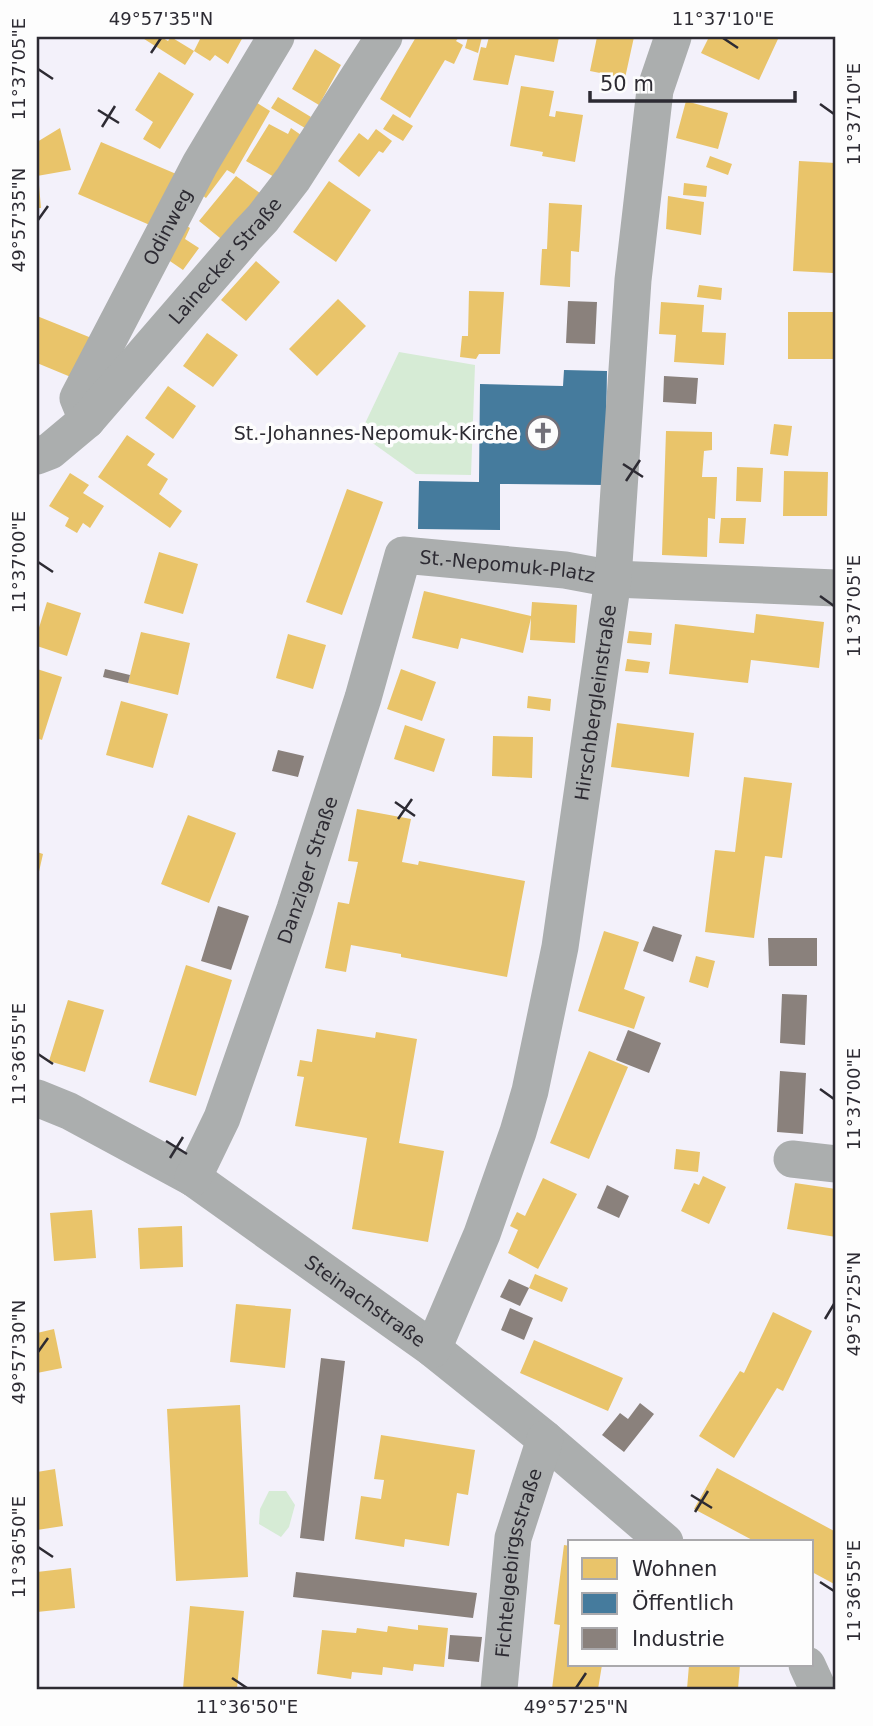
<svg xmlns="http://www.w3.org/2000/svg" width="873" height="1726" font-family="'DejaVu Sans',sans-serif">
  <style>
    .green { fill: #d6ebd5 }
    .homes { fill: #e9c46a }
    .public { fill: #457b9d }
    .industry { fill: #8a817c }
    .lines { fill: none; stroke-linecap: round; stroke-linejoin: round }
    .minor { stroke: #abaeae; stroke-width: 37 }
    .ticks { fill: none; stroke: #2d2b33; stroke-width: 2.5 }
    .labels { text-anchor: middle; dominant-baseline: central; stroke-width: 7; stroke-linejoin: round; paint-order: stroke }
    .street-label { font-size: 19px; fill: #2d2b33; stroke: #fdfdfd }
    .poi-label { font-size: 19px; fill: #2d2b33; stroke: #fdfdfd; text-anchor: end }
    .neatline { fill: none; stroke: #2d2b33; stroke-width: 2.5 }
    .ticks-label { font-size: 18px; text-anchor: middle; fill: #2d2b33 }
  </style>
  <rect width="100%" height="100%" fill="#f3f1fa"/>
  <!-- green -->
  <path class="green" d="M399 352 475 365 471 475 416 474 360 434Z
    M269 1491H286L295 1505 289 1527 281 1537 259 1524 260 1509Z"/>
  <!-- homes -->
  <path class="homes" d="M141 37H161L168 41 171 37 194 51 185 65Z
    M201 37H243L228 64 215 55 210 61 194 51Z
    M416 37H459L456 41 463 45 454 64 445 60 410 118 380 99Z
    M468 37H482L478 53 465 48Z
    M489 37H559L554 62 515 55 508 85 473 80 481 47 486 48Z
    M597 37H634L625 78 590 71Z
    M709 37H774L778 39 759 80 701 53Z
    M315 49 341 65 319 105 292 89Z
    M159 72 194 94 160 149 143 139 153 122 135 110Z
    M521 86 554 91 549 116 555 117 556 111 583 115 575 162 542 156 543 152 510 146Z
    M278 97 311 117 305 128 271 108Z
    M254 101 270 111 234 174 227 170 206 198 194 189Z
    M686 101 728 113 718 149 676 138Z
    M393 114 413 126 403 141 383 129Z
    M269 124 288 134 291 128 301 135 276 178 246 161Z
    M60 128 71 170 37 176V142Z
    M376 129 392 141 383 153 379 151 359 177 338 161 359 133 368 140Z
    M101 142 181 176 159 229 78 194Z
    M710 156 732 164 728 175 706 167Z
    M799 161 836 163V210L833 273 793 271Z
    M236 176 264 196 225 242 199 221Z
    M329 181 371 210 336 262 293 232Z
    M684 183 707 186 706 197 683 195Z
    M37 185H39L41 208H37Z
    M668 196 704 202 701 235 666 229Z
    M549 203 582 205 579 252 571 251 570 287 540 285 542 249H547Z
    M181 222 190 228 185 239 199 248 183 270 164 257Z
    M256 261 280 282 246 321 221 300Z
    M699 285 722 288 721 300 697 297Z
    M469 291 504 292 500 354H479L476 359 460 357 462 336H468Z
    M338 299 366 326 317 376 289 349Z
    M661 302 704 305 702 332 726 333 724 365 674 362 676 335 659 334Z
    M788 312H833V359H788Z
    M37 316 94 339 78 380 37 363Z
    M207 333 238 355 213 387 183 366Z
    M168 386 196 406 173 439 145 418Z
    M774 424 792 426 788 456 770 454Z
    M666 431 712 432V450L704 451 702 477H717L715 519 708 518 707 557 662 555Z
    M127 435 155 454 147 465 168 479 159 494 182 511 170 528 98 477Z
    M737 467 763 468 761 502 736 501Z
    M784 471 828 472 827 516H783Z
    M70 473 89 485 83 493 104 506 90 528 83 523 77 533 65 526 69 518 49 506Z
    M347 489 383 502 342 615 306 602Z
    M721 518H746L744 544 719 543Z
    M159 552 198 564 183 614 144 603Z
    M424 591 531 616 532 602 577 605 575 643 530 640 531 618 523 653 461 638 458 649 412 638Z
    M47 602 81 613 67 656 37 646V634Z
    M756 614 824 622 819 668 751 660 748 683 669 674 675 624 754 633Z
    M629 631 652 633 651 645 627 643Z
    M141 632 190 643 178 695 128 683Z
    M288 634 326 645 313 689 276 678Z
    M627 659 650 662 648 673 625 671Z
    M37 669 62 677 42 740 37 738Z
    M401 669 436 682 422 721 387 709Z
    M528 696 551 699 550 711 527 708Z
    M121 701 168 714 153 768 106 755Z
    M617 723 694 733 689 777 611 767Z
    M405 725 445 739 434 772 394 759Z
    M493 736 533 737 532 778 492 776Z
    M744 777 792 783 782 858 765 856 754 938 705 932 715 850 735 852Z
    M357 809 411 819 402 862 418 865 419 861 525 881 507 977 401 957V954L351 945 346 972 325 968 338 902 349 904 358 862 348 861Z
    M188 815 236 833 209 903 161 884Z
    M37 852 43 854 38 876H37Z
    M604 931 639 942 624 989 645 997 634 1029 578 1011Z
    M696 956 715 961 708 988 689 982Z
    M186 965 232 980 196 1096 149 1082Z
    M68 1000 104 1010 85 1072 49 1061Z
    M317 1029 375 1038 376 1032 417 1039 399 1143 444 1151 428 1242 352 1229 367 1138 295 1126 304 1077 297 1076 300 1060 312 1062Z
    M589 1051 628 1067 589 1159 550 1143Z
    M676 1149 700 1152 698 1172 674 1169Z
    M703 1176 726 1187 709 1224 681 1211 694 1183 699 1185Z
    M543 1178 577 1194 538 1269 508 1253 518 1230 510 1226 517 1212 525 1216Z
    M795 1183 836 1189V1237L787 1229Z
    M92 1210 96 1258 54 1261 50 1213Z
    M182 1226 183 1267 140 1269 138 1228Z
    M535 1274 568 1288 562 1302 529 1288Z
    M236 1304 291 1309 285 1368 230 1362Z
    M773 1312 812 1331 783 1391 777 1388 734 1458 699 1436 740 1371 744 1373Z
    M54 1329 62 1368 37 1373V1333Z
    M534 1340 623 1378 608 1411 520 1373Z
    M240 1405 248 1577 176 1581 167 1409Z
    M381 1435 475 1450 468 1495 457 1493 449 1546 405 1539 404 1547 355 1539 361 1496 381 1499 384 1480 374 1479Z
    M717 1468 836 1532V1585L812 1572V1542H756L694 1509Z
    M55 1469 63 1526 37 1530V1472Z
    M564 1545 570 1546V1665H602L598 1689H552L560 1625 554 1624Z
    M71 1568 75 1608 37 1612V1572Z
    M190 1606 244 1611 237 1689H183Z
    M418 1625 448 1628 444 1667 414 1664 413 1671 383 1667 382 1675 352 1672 351 1679 317 1674 322 1630 356 1633 357 1628 387 1632 388 1626 418 1630Z
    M689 1665H740L738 1689H687Z"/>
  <!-- public -->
  <path class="public" d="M564 370 607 371 605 485 500 484V530L418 529 419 481 479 482 480 384 563 386Z"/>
  <!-- industry -->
  <path class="industry" d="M568 301 597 302 595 344 566 343Z
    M664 376 698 378 696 404 663 402Z
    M105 669 130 675 128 683 103 677Z
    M278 750 304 756 298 777 272 771Z
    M218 906 249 916 231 970 201 961Z
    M653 926 682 935 673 962 643 951Z
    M768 938H817V966H769Z
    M782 994 807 995 805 1045 780 1043Z
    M628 1030 661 1043 649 1073 616 1060Z
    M780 1071 806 1073 803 1134 777 1132Z
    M607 1185 629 1196 619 1218 597 1208Z
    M509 1279 529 1288 520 1306 500 1297Z
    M510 1308 533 1318 524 1340 501 1330Z
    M321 1358 345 1361 324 1541 300 1538Z
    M640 1403 654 1414 624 1452 602 1435 620 1413 628 1419Z
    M296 1572 477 1593 473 1618 293 1597Z
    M450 1635 482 1637 479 1662 448 1659Z"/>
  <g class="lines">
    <!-- minor -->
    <g class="minor">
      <path id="s1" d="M87 420 78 398 200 164 276 37"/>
      <path id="s2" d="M37 456 50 451 87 420 247 235 263 218 293 179 384 37"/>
      <path id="s3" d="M37 1098 69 1111 193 1178 433 1349 545 1439 665 1542"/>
      <path d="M792 1159 836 1164"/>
      <path id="s4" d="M193 1178 222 1118 295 909 363 698 403 555 565 570 613 579 836 588"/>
      <path id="s5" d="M433 1349 482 1234 518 1132 530 1091 560 947 613 579 633 280 655 90 673 37"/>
      <path d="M807 1665 818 1689"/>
      <path id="s6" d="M499 1689 513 1538 545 1439"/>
    </g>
  </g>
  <!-- ticks -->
  <path class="ticks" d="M723 38 738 48M151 53 161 38M38 69 53 79M820 104 834 114M98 110 119 123M102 127 115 106M38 220 48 206M623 464 643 477M626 481 640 460M38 562 53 572M820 596 834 606M395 802 415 816M398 819 412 799M38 1054 53 1064M820 1089 834 1099M166 1141 187 1154M170 1158 183 1137M825 1319 834 1304M38 1352 48 1338M691 1495 712 1508M695 1512 708 1491M38 1547 53 1557M820 1582 834 1591M232 1678 247 1688M576 1688 586 1673"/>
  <!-- icons -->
  <defs>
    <symbol id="church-ring" viewBox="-11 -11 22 22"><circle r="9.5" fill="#fdfdfd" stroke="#727079" stroke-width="1.5"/><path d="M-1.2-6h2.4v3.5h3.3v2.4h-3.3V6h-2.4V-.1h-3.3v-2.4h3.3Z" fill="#727079"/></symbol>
  </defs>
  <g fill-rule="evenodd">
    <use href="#church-ring" x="524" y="414" width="38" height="38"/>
  </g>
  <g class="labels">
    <!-- street labels -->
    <g class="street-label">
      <text stroke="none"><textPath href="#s1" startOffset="217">Odinweg</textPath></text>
      <text stroke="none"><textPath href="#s2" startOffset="273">Lainecker Straße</textPath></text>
      <text stroke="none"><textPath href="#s4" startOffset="763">St.-Nepomuk-Platz</textPath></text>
      <text stroke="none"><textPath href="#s5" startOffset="670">Hirschbergleinstraße</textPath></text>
      <text stroke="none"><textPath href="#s4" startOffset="329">Danziger Straße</textPath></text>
      <text stroke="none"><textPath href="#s3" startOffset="387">Steinachstraße</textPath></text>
      <text stroke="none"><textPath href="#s6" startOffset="128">Fichtelgebirgsstraße</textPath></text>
    </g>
    <!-- poi labels -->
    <g class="poi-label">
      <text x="518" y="433">St.-Johannes-Nepomuk-Kirche</text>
    </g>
  </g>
  <!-- border -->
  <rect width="873" height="1726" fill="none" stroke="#fdfdfd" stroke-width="77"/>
  <!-- legend -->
  <rect x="568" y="1540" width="245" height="126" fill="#fdfdfd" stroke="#aaa9ac" stroke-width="2"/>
  <rect x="582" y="1558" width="35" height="21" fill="#e9c46a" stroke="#aaa9ac" stroke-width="2"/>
  <text x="632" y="1576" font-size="21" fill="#2d2b33">Wohnen</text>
  <rect x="582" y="1593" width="35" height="21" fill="#457b9d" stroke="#aaa9ac" stroke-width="2"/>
  <text x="632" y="1610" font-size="21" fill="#2d2b33">Öffentlich</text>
  <rect x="582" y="1628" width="35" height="21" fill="#8a817c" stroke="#aaa9ac" stroke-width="2"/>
  <text x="632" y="1646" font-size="21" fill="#2d2b33">Industrie</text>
  <!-- scale -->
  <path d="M590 91v10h205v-10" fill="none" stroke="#2d2b33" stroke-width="3.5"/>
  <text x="600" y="91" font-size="21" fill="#2d2b33" stroke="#fdfdfd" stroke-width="5" paint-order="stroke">50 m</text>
  <rect x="38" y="38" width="796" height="1650" class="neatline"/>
  <g class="ticks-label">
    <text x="161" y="25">49°57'35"N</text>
    <text x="723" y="25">11°37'10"E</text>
    <text transform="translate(19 69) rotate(-90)" y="6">11°37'05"E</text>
    <text transform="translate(854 114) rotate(-90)" y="6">11°37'10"E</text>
    <text transform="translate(19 220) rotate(-90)" y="6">49°57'35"N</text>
    <text transform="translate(19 562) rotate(-90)" y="6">11°37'00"E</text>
    <text transform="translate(854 606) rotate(-90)" y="6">11°37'05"E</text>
    <text transform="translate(19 1054) rotate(-90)" y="6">11°36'55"E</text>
    <text transform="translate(854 1099) rotate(-90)" y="6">11°37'00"E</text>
    <text transform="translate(854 1304) rotate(-90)" y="6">49°57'25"N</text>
    <text transform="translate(19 1352) rotate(-90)" y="6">49°57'30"N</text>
    <text transform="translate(19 1547) rotate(-90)" y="6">11°36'50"E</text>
    <text transform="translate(854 1591) rotate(-90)" y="6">11°36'55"E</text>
    <text x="247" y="1713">11°36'50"E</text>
    <text x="576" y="1713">49°57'25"N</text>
  </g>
</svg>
